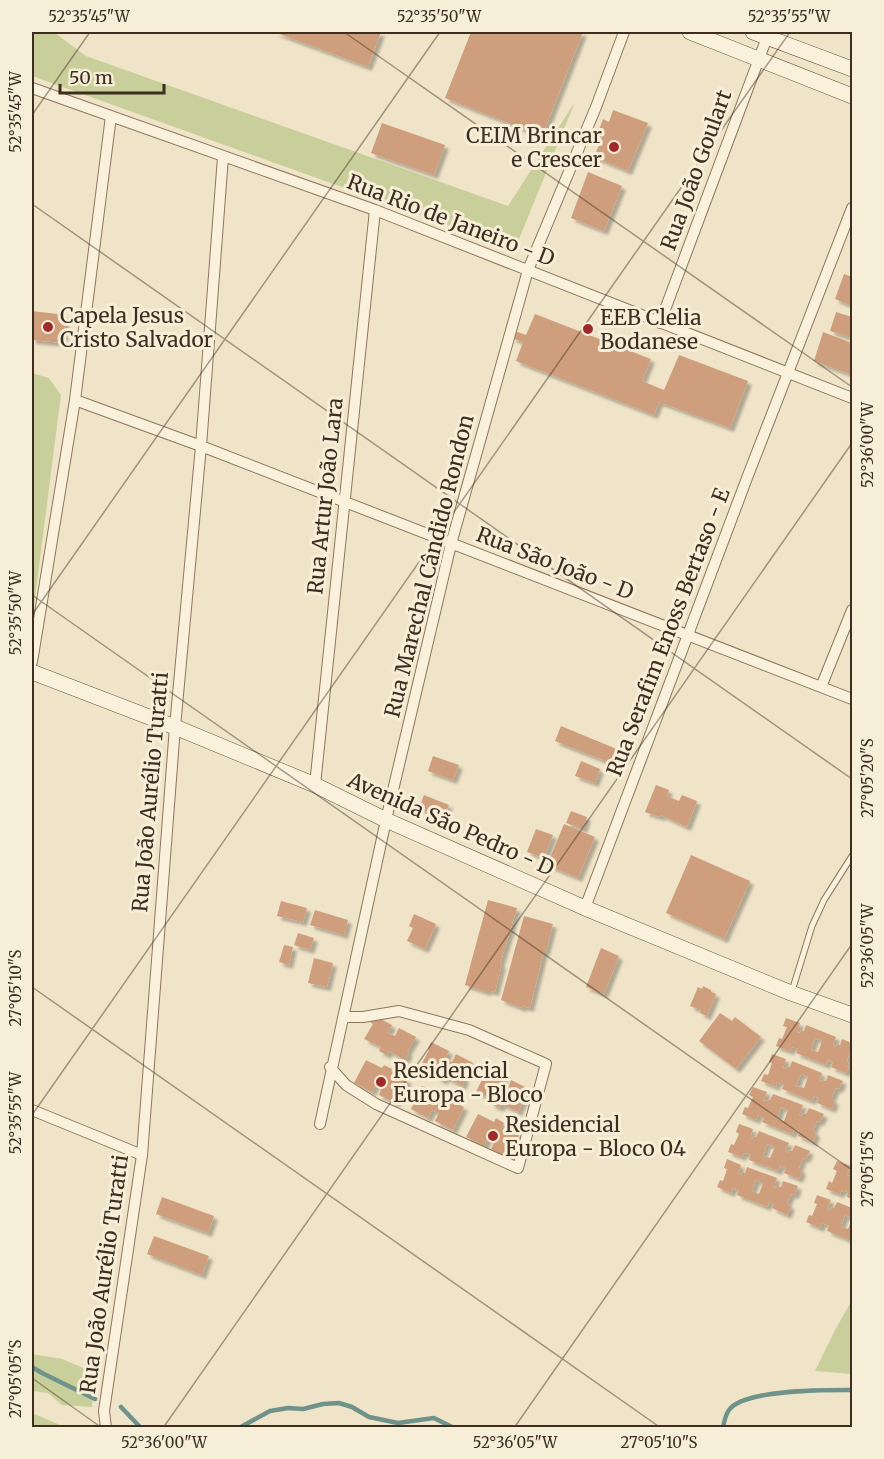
<svg xmlns="http://www.w3.org/2000/svg" width="884" height="1459" font-family="Merriweather,serif">
  <style>
    .green { fill: #c9cf9b }
    .lines { fill: none; stroke-linecap: round; stroke-linejoin: round }
    .stream { stroke: #6f938a; stroke-width: 4.5 }
    .building { fill: #cf9f7d; fill-rule: evenodd; filter: url(#shadow) }
    .lane-casing { stroke: #8d765c; stroke-width: 7 }
    .street-casing { stroke: #8d765c; stroke-width: 12 }
    .secondary-casing { stroke: #6f573f; stroke-width: 16 }
    .lane { stroke: #faf1dc; stroke-width: 5 }
    .street { stroke: #faf1dc; stroke-width: 10 }
    .secondary { stroke: #faf1dc; stroke-width: 15 }
    .ticks { fill: none; stroke: #3d2e20; stroke-width: 1.5; stroke-opacity: 0.45 }
    .poi-dot { fill: #9e2a2b; stroke: #f7eed8; stroke-width: 2 }
    .labels { text-anchor: middle; dominant-baseline: central; stroke-width: 6; stroke-linejoin: round; paint-order: stroke }
    .poi-label { font-size: 21px; fill: #3d2e20; stroke: #f7eed8; text-anchor: start }
    .street-label { font-size: 21px; fill: #3d2e20; stroke: #f7eed8 }
    .neatline { fill: none; stroke: #3d2e20; stroke-width: 2 }
    .ticks-label { font-size: 15px; text-anchor: middle; fill: #3d2e20 }
  </style>
  <defs>
    <filter id="shadow"><feDropShadow dx="4" dy="4" stdDeviation="1.5" flood-color="#0004"/></filter>
  </defs>
  <rect width="100%" height="100%" fill="#f0e4c8"/>
  <!-- green -->
  <path class="green" d="M33 32H54L86 56 508 206 575 102 515 249 32 76Z
    M32 373 49 378 61 395 32 621Z
    M852 1300V1374L815 1371 835 1330Z
    M32 1354 62 1359 95 1373 92 1407 62 1405 48 1393 32 1391Z
    M32 1413 65 1427H66H32Z"/>
  <g class="lines">
    <!-- stream -->
    <path class="stream" d="M32 1367 42 1373 95 1399
      M121 1407 141 1428
      M239 1428 270 1411 288 1408 303 1409 323 1404 339 1403 352 1407 369 1417 398 1423 434 1418 454 1428
      M723 1428C724 1422 726 1414 729 1410 744 1389 827 1390 852 1390"/>
  </g>
  <!-- building -->
  <path class="building" d="M274 32H381L368 67Z
    M471 32H583L542 136 445 98Z
    M613 110 648 123 628 171 594 157 602 138 597 135 603 119 609 122Z
    M382 123 445 145 434 175 371 153Z
    M588 172 622 186 604 231 571 218Z
    M844 274 852 277V306L835 299Z
    M32 311 66 315 63 343 32 340Z
    M836 312 852 317V338L830 331Z
    M535 314 651 359 642 381 664 390 679 355 748 381 730 428 659 402 654 415 516 361 523 342 512 338 515 331 526 335Z
    M823 332 852 343V368L850 374 814 361Z
    M561 726 619 750 613 764 555 741Z
    M433 756 459 765 453 780 428 771Z
    M581 761 600 769 595 783 575 776Z
    M656 785 669 790 667 796 679 801 682 795 697 801 687 827 661 815 660 817 645 812Z
    M424 795 449 805 443 818 419 808Z
    M571 811 587 817 583 829 566 823Z
    M564 824 595 837 578 878 547 865Z
    M536 829 553 835 544 858 527 852Z
    M691 855 750 881 724 939 666 913Z
    M488 900 517 908 500 964H502L495 992 487 990V992L465 985Z
    M281 901 307 908 303 922 277 916Z
    M315 910 348 920 344 935 310 925Z
    M414 914 436 924 425 949 407 941 413 928 409 926Z
    M524 916 553 924 546 951H544L530 1008 523 1006 522 1008 501 1000Z
    M298 933 314 938 310 950 294 945Z
    M284 945 293 947 289 965 279 962Z
    M601 948 619 956 604 994 586 987Z
    M314 958 333 963 327 987 308 983Z
    M703 986 711 990V992L716 994 707 1016 700 1013 701 1010 690 1006 698 987 702 989Z
    M720 1013 732 1021 735 1017 761 1037 736 1069 699 1041Z
    M375 1016 392 1025 388 1033 395 1036 399 1028 416 1037 407 1052 409 1053 405 1060 389 1051 387 1055 379 1051 381 1047 364 1039 373 1024 371 1023Z
    M786 1018 800 1023 797 1032 800 1033 801 1030 804 1031 806 1025 836 1037 833 1045 836 1047 837 1044 840 1045 842 1039 852 1043V1053L850 1052 847 1061 850 1065 846 1073 831 1067 833 1062 828 1060 826 1065 796 1053 798 1049 792 1047 790 1051 776 1046 779 1038 782 1039 787 1027 783 1026ZM815 1038 822 1041 818 1052 811 1050Z
    M431 1042 449 1051 445 1059 452 1062 456 1054 473 1063 463 1078 465 1079 462 1086 445 1077 444 1081 436 1077 437 1073 421 1065 429 1050 428 1049Z
    M772 1054 786 1059 783 1068 786 1069 787 1066 790 1067 792 1061 822 1073 819 1081 821 1082 822 1080 826 1081 828 1075 843 1081 839 1089 836 1088 832 1097V1100L835 1101 832 1109 817 1103 819 1098 814 1096 812 1101 782 1089 784 1085 777 1082 776 1087 761 1081 764 1074 768 1075 772 1063 769 1062ZM801 1074 808 1077 804 1088 796 1086Z
    M366 1060 382 1068 384 1065 392 1069 391 1072 408 1080 396 1103 379 1095 382 1087 376 1084 372 1092 354 1083Z
    M487 1069 505 1078 501 1086 508 1089 511 1080 529 1089 518 1112 502 1104 500 1108 491 1104 493 1100 476 1092Z
    M422 1086 438 1094 440 1091 449 1095 447 1099 464 1107 453 1130 435 1121 439 1113 432 1110 428 1118 411 1109Z
    M753 1087 767 1092 763 1101 770 1100 773 1094 803 1105 799 1115 802 1116 803 1113 806 1114 809 1108 824 1114 820 1122 817 1121 813 1130 816 1134 813 1142 798 1136 799 1131 794 1129 792 1134 762 1122 764 1118 758 1115 756 1120 742 1114 745 1107 748 1108 753 1097 749 1095ZM781 1107 788 1110 784 1121 777 1119Z
    M478 1114 494 1122 496 1118 504 1123 502 1127 519 1135 508 1158 491 1149 495 1141 488 1138 484 1146 466 1137Z
    M739 1124 753 1129 750 1138 752 1139 754 1136 756 1137 759 1131 789 1143 785 1151 788 1153 789 1150 792 1151 795 1145 810 1151 806 1159 803 1158 799 1168 802 1171 799 1179 784 1173 786 1168 780 1166 778 1171 749 1160 751 1155 744 1153 742 1157 728 1152 731 1144 734 1145 739 1134 736 1132ZM767 1144 775 1147 770 1158 763 1156Z
    M727 1159 741 1165 738 1174 741 1175 742 1172 745 1173 747 1167 777 1178 774 1187 776 1188 777 1186 781 1187 783 1181 798 1186 795 1195 791 1194 787 1203 791 1207 787 1215 772 1208 774 1204 769 1202 767 1207 737 1195 739 1191 733 1188 731 1193 717 1187 720 1180 723 1181 727 1169 724 1168ZM756 1180 763 1183 759 1194 752 1191Z
    M837 1161 851 1166 847 1175 850 1176 852 1171V1199L847 1197 848 1192 842 1190 840 1194 826 1189 829 1181 832 1183 837 1171 833 1169Z
    M817 1195 831 1200 827 1209 830 1210 832 1207 834 1208 837 1202 852 1208V1218L845 1215 841 1227 848 1229 852 1219V1241L827 1231 829 1226 822 1223 820 1228 806 1222 809 1215 812 1216 817 1204 814 1203Z
    M162 1197 214 1216 208 1233 156 1214Z
    M154 1236 209 1256 202 1275 147 1254Z"/>
  <g class="lines">
    <defs>
      <path id="lane" d="M792 991 812 926 824 900 852 856"/>
      <path id="street" d="M32 88 375 210 852 398
        M660 323 769 32
        M75 400 201 446 852 699
        M32 662 75 400 111 116
        M821 687 852 610
        M315 785 375 210
        M585 908 747 478 852 208
        M330 1067 346 1085 376 1104 518 1168 546 1064 469 1030 399 1011 363 1017H344
        M32 1110 142 1155
        M320 1124 386 820 451 544 528 270 596 107 624 32
        M106 1428 104 1411 142 1155 175 727 201 446 223 157"/>
      <path id="secondary" d="M690 32 852 96
        M753 32 852 69
        M32 672 175 727 315 785 386 820 585 908 791 993 852 1015"/>
    </defs>
    <!-- lane casing -->
    <use href="#lane" class="lane-casing"/>
    <!-- street casing -->
    <use href="#street" class="street-casing"/>
    <!-- secondary casing -->
    <use href="#secondary" class="secondary-casing"/>
    <!-- lane -->
    <use href="#lane" class="lane"/>
    <!-- street -->
    <use href="#street" class="street"/>
    <!-- secondary -->
    <use href="#secondary" class="secondary"/>
  </g>
  <!-- ticks -->
  <path class="ticks" d="M344 32 852 387M32 115 90 32M32 204 852 779M32 595 852 1170M32 615 440 32M32 987 661 1428M32 1115 790 32M32 1378 102 1428M163 1428 852 443M514 1428 852 944"/>
  <!-- markers -->
  <g class="poi-dot">
    <circle cx="614" cy="147" r="6"/>
    <circle cx="48" cy="327" r="6"/>
    <circle cx="588" cy="329" r="6"/>
    <circle cx="381" cy="1082" r="6"/>
    <circle cx="493" cy="1136" r="6"/>
  </g>
  <g class="labels">
    <!-- poi labels -->
    <g class="poi-label">
      <text x="602" y="135" text-anchor="end">CEIM Brincar<tspan x="602" dy="24">e Crescer</tspan></text>
      <text x="60" y="315">Capela Jesus<tspan x="60" dy="24">Cristo Salvador</tspan></text>
      <text x="600" y="317">EEB Clelia<tspan x="600" dy="24">Bodanese</tspan></text>
      <text x="393" y="1070">Residencial<tspan x="393" dy="24">Europa - Bloco</tspan></text>
      <text x="505" y="1124">Residencial<tspan x="505" dy="24">Europa - Bloco 04</tspan></text>
    </g>
    <!-- street labels -->
    <g class="street-label">
      <text transform="translate(696 170) rotate(-70)">Rua João Goulart</text>
      <text transform="translate(451 220) rotate(21)">Rua Rio de Janeiro - D</text>
      <text transform="translate(325 496) rotate(-84)">Rua Artur João Lara</text>
      <text transform="translate(555 563) rotate(21)">Rua São João - D</text>
      <text transform="translate(429 566) rotate(-76)">Rua Marechal Cândido Rondon</text>
      <text transform="translate(668 632) rotate(-69)">Rua Serafim Enoss Bertaso - E</text>
      <text transform="translate(150 792) rotate(-85)">Rua João Aurélio Turatti</text>
      <text transform="translate(451 824) rotate(24)">Avenida São Pedro - D</text>
      <text transform="translate(104 1274) rotate(-82)">Rua João Aurélio Turatti</text>
    </g>
  </g>
  <!-- border -->
  <rect width="884" height="1459" fill="none" stroke="#f7eed8" stroke-width="66"/>
  <!-- scale -->
  <path d="M60 84v9h104v-9" fill="none" stroke="#3d2e20" stroke-width="3"/>
  <text x="69" y="84" font-size="18" fill="#3d2e20" stroke="#f7eed8" stroke-width="4.5" paint-order="stroke">50 m</text>
  <rect x="33" y="33" width="818" height="1393" class="neatline"/>
  <g class="ticks-label">
    <text x="89" y="22">52°35'45"W</text>
    <text x="439" y="22">52°35'50"W</text>
    <text x="789" y="22">52°35'55"W</text>
    <text transform="translate(16 112) rotate(-90)" y="5">52°35'45"W</text>
    <text transform="translate(868 445) rotate(-90)" y="5">52°36'00"W</text>
    <text transform="translate(16 613) rotate(-90)" y="5">52°35'50"W</text>
    <text transform="translate(868 778) rotate(-90)" y="5">27°05'20"S</text>
    <text transform="translate(868 946) rotate(-90)" y="5">52°36'05"W</text>
    <text transform="translate(16 988) rotate(-90)" y="5">27°05'10"S</text>
    <text transform="translate(16 1113) rotate(-90)" y="5">52°35'55"W</text>
    <text transform="translate(868 1169) rotate(-90)" y="5">27°05'15"S</text>
    <text transform="translate(16 1379) rotate(-90)" y="5">27°05'05"S</text>
    <text x="164" y="1448">52°36'00"W</text>
    <text x="515" y="1448">52°36'05"W</text>
    <text x="659" y="1448">27°05'10"S</text>
  </g>
</svg>
